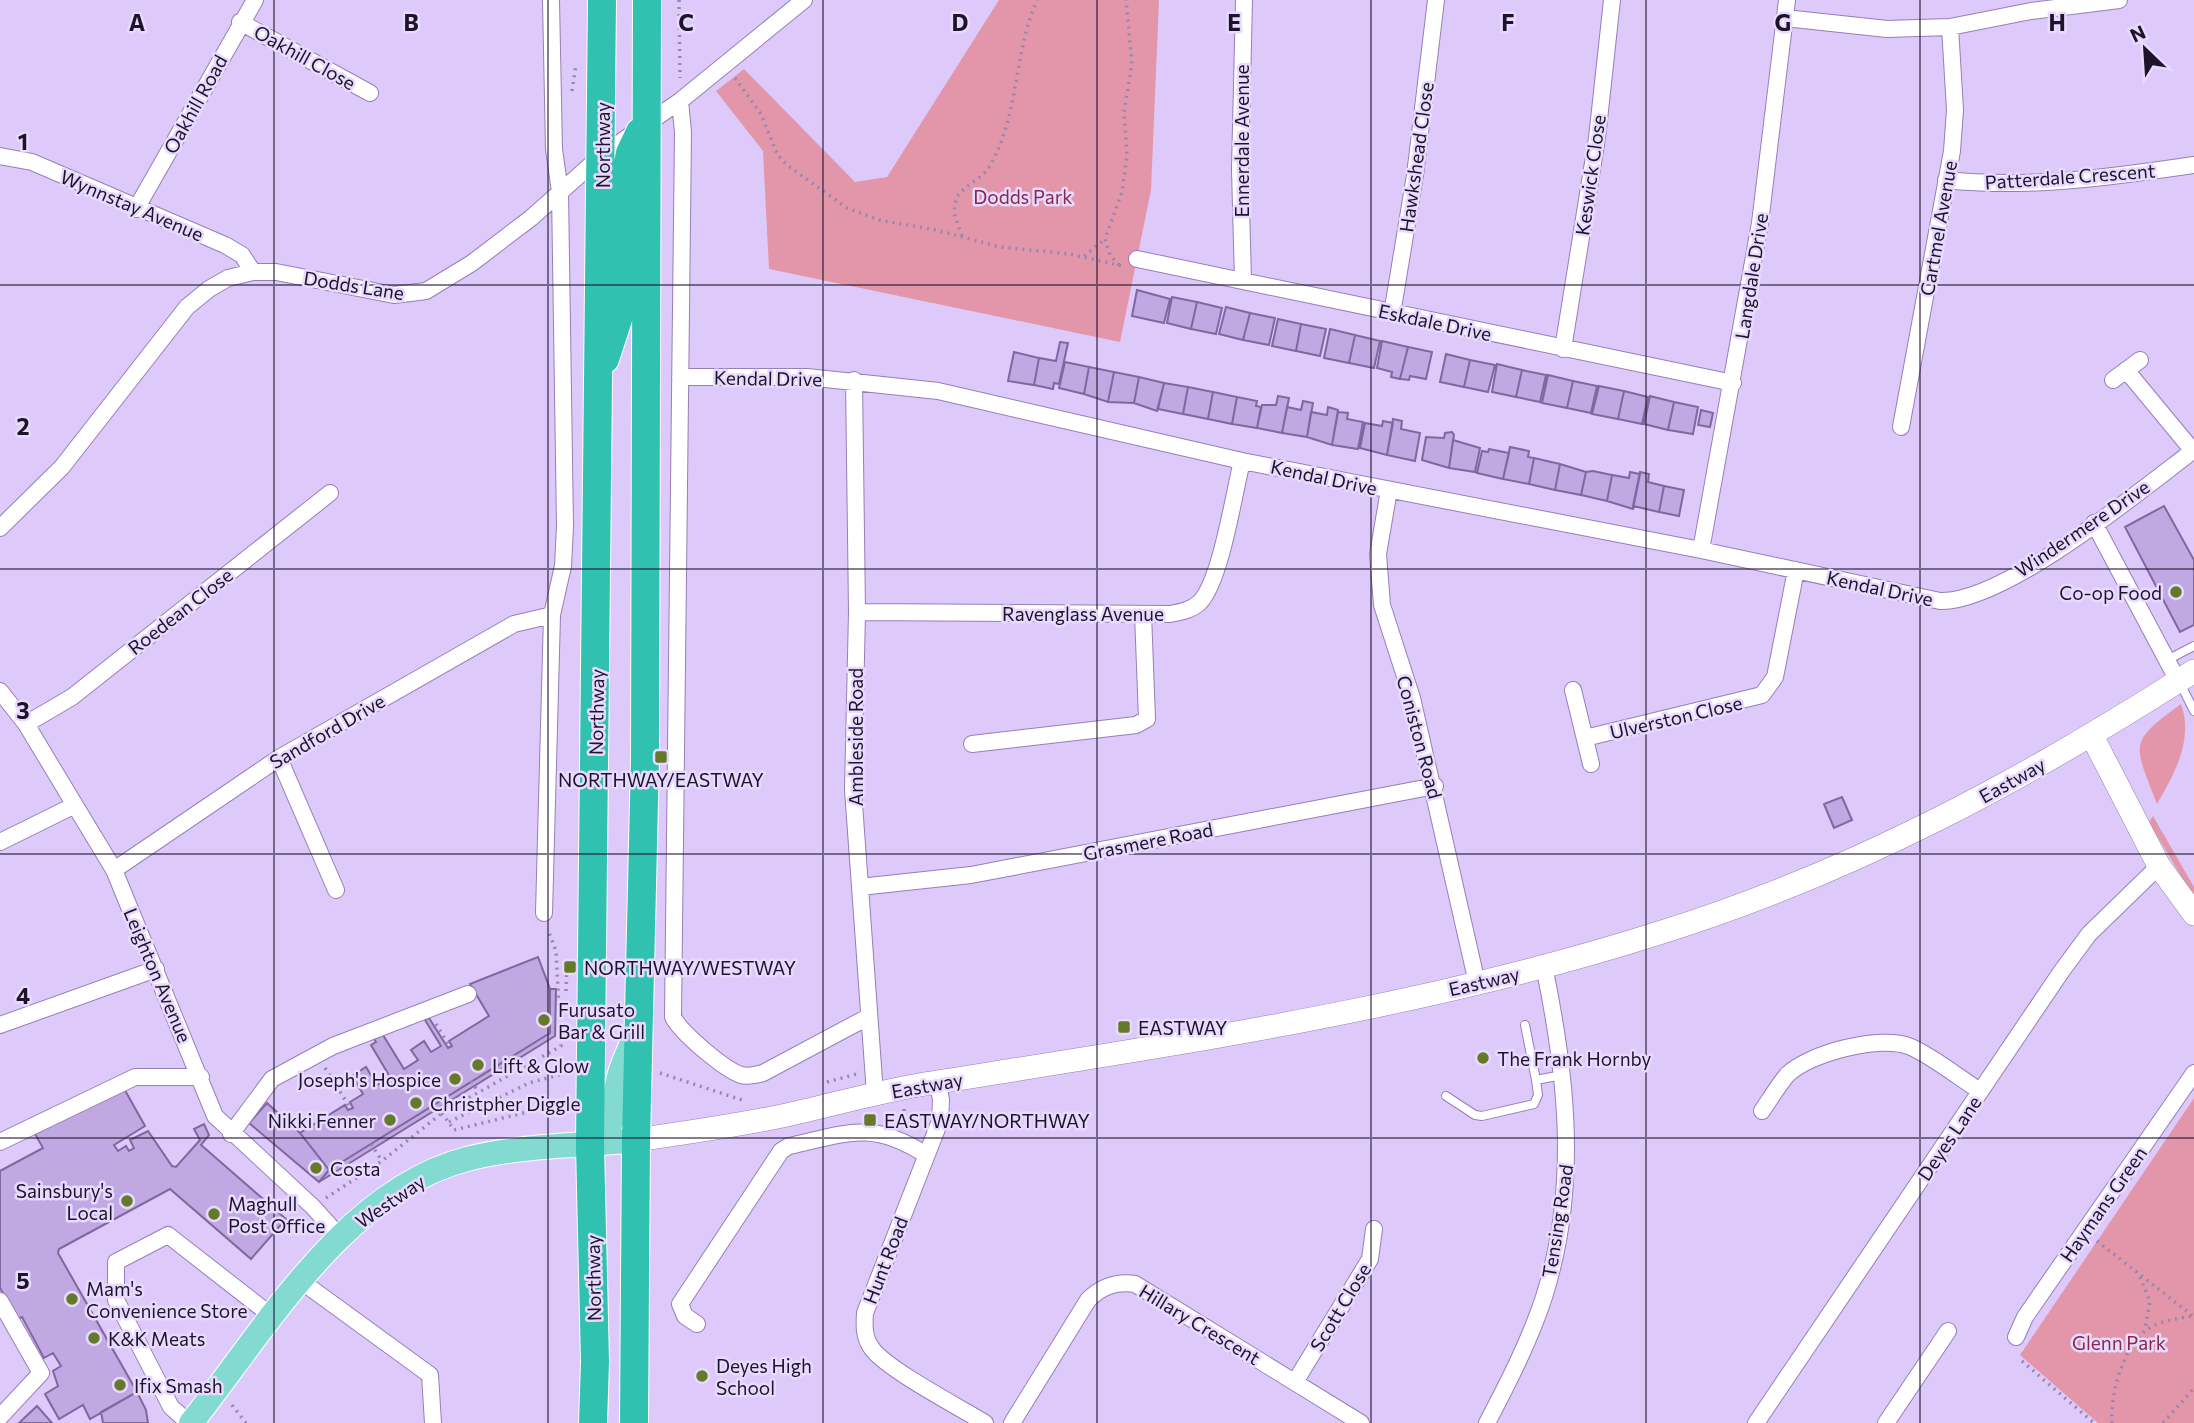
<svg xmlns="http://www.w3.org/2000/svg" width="2194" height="1423" font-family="Commissioner,sans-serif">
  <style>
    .green { fill: #e396aa }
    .building { fill: #c0a8e3; stroke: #7f689f; stroke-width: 2 }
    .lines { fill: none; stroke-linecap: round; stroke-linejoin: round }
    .lane-casing { stroke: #967fb7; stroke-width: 10 }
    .street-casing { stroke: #967fb7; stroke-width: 18 }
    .secondary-casing { stroke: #967fb7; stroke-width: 24 }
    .primary-casing { stroke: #fff; stroke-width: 26 }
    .highway-casing { stroke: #fff; stroke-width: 30 }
    .path { stroke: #9687ad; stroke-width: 3.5; stroke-dasharray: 2 5; stroke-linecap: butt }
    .lane { stroke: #fff; stroke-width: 8 }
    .street { stroke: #fff; stroke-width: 16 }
    .secondary { stroke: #fff; stroke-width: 23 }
    .primary { stroke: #83dad0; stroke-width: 24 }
    .highway { stroke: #30c1b0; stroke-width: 28 }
    .grid { fill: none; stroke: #1d142a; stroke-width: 2; stroke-opacity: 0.55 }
    .poi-dot { fill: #64792a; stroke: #e8daff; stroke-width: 2.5 }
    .labels { text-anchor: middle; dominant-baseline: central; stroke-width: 5; stroke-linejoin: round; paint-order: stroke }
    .street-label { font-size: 19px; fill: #1d142a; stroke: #e8daff }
    .park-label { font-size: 19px; fill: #872749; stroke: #e8daff }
    .poi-label { font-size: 19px; fill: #1d142a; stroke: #e8daff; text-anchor: start }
    .grid-label { font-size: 23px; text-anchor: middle; font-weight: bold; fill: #1d142a; stroke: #e8daff; stroke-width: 5; stroke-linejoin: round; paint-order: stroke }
  </style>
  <rect width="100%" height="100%" fill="#ddcafb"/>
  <!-- green -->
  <path class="green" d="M999 0H1159L1151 190 1120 342 769 269 763 151 716 91 744 69 855 182 887 177Z
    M2181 704C2194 739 2174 775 2157 804 2134 744 2127 743 2181 704Z
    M2153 816 2194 887V898L2149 822Z
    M2194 1098V1423H2098L2020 1355Z"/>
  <!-- building -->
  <path class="building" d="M1137 290 1170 299 1164 323 1132 316Z
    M1172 297 1197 302 1191 329 1167 323Z
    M1197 302 1222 308 1216 334 1191 329Z
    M1226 307 1250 313 1243 340 1219 334Z
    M1250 313 1275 318 1269 345 1243 340Z
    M1278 319 1301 324 1296 351 1272 346Z
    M1301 324 1326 329 1320 356 1296 351Z
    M1330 329 1355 335 1349 363 1324 358Z
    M1355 335 1380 341 1374 368 1349 363Z
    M1382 341 1408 347 1400 379 1391 377 1392 372 1377 368Z
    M1060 342 1068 343 1059 384 1054 383 1053 389 1034 385 1039 358 1056 361Z
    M1408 347 1432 352 1426 379 1410 376 1409 380 1400 379Z
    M1014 352 1039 358 1034 385 1008 381Z
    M1446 354 1470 360 1464 387 1440 382Z
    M1470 360 1495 365 1488 392 1464 387Z
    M1065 362 1089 367 1084 394 1059 388Z
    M1497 364 1522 370 1516 397 1492 392Z
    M1089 367 1114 372 1108 402 1084 394Z
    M1522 370 1546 375 1540 402 1516 397Z
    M1114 372 1139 377 1134 403 1108 402Z
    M1548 375 1573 381 1567 408 1542 403Z
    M1139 377 1164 383 1157 411 1134 403Z
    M1573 381 1597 386 1591 413 1567 408Z
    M1164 383 1188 387 1183 414 1158 409Z
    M1599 386 1624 391 1618 419 1592 414Z
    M1188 387 1213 392 1208 419 1183 414Z
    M1624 391 1648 397 1642 424 1618 419Z
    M1213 392 1237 397 1232 424 1208 419Z
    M1278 396 1289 398 1282 433 1257 428 1262 405H1276Z
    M1650 396 1674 402 1668 430 1644 424Z
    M1237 397 1257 401 1256 406 1261 407 1257 428 1232 424Z
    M1303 401 1313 403 1307 437 1282 433 1287 407 1301 410Z
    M1674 402 1698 407 1693 434 1668 430Z
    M1328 407 1338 410 1332 445 1307 437 1311 412 1327 415Z
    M1701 410 1713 413 1710 427 1698 425Z
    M1338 412 1348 413 1347 419 1363 422 1358 449 1332 445Z
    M1393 419 1402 421 1401 429 1420 433 1415 461 1387 455Z
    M1383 421 1393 423 1387 455 1360 448 1365 423 1382 426Z
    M1452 432 1454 435 1449 468 1422 460 1426 437 1444 438 1445 433Z
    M1453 440 1480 448 1475 472 1449 468Z
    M1510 447 1529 451 1528 457 1534 458 1529 484 1503 479Z
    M1489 449 1509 453 1503 479 1477 473 1482 451 1488 452Z
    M1534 458 1560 464 1555 490 1529 484Z
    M1560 464 1586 472 1581 495 1555 490Z
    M1593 471 1612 475 1607 501 1581 495 1586 472Z
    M1630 472 1640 474 1633 509 1607 501 1612 475 1629 478Z
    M1640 472 1649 474 1648 482 1664 486 1659 512 1633 506Z
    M1664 486 1684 490 1679 516 1659 512Z
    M2164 506 2194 560V625L2180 632 2125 527Z
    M1842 797 1852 820 1834 828 1824 804Z
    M538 957 550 989V1033L329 1170 300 1133 345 1105 348 1110 353 1108 350 1102 363 1094 352 1076 366 1067 377 1085 390 1077 371 1045 376 1042 374 1039 383 1035 404 1069 418 1060 411 1050 424 1041 431 1052 441 1046 425 1020 429 1018 448 1048 452 1046 449 1041 489 1016 470 984Z
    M550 989H556L555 1036 319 1182 329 1170 550 1033Z
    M122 1085 145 1126 114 1145 118 1151 126 1146 129 1151 134 1148 130 1140 148 1131 172 1166 176 1167 200 1140 194 1129 204 1124 209 1135 201 1145 286 1219 251 1259 170 1189 59 1249 58 1253 137 1392 90 1419 83 1405 59 1419 45 1394 58 1386 53 1371 61 1366 53 1353 44 1358 22 1317 17 1319 0 1288V1171L43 1148 35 1134Z
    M267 1103 300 1133 329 1170 319 1182 249 1123Z
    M137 1392 146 1410 148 1423H103L101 1412Z
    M37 1406 52 1423H19Z"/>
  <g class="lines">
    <defs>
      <path id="lane" d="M2167 660 2194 646
        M2180 683 2194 711
        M1525 1025 1536 1080 1562 1075
        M1446 1096 1475 1115 1482 1116 1534 1104 1538 1095 1536 1080"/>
      <path id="street" d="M1785 18 1887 29 1950 27 2031 11 2119 0
        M240 22 370 93
        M680 101 683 132 673 1017C681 1033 724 1069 741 1075 748 1077 756 1075 763 1073L868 1017
        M0 156 32 162 225 245 242 255 253 272
        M1946 180C2028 189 2113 177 2194 165
        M136 209 255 0
        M1137 259 1733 383
        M1243 281 1240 169 1244 0
        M1392 314 1415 175 1436 0
        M1563 349 1597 138 1612 0
        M2126 370 2193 451
        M680 377H807L938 391 1242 461 1701 550 1940 601C2004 603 2140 491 2194 450
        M854 380 857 612 853 790 875 1094
        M2113 380 2140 360
        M1901 427 1952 151 1955 110 1950 27
        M1389 490 1378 554 1382 605 1412 698 1477 983
        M2094 523 2178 681
        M0 528 62 467 187 307 209 289 228 278 253 272H276L394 295 426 291 472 263 531 218 602 155 680 101 804 0
        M1701 550 1760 223 1787 0
        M857 612 1170 614C1181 612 1192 610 1200 602 1221 580 1234 493 1242 461
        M1573 690 1591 764
        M0 691 26 724 114 870 215 1116 313 1207 340 1237
        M26 724 72 697 330 493
        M1585 738 1762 695 1775 677 1796 570
        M972 744 1136 725 1147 719 1143 614
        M279 758 336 890
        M0 842 75 805
        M114 870 279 758 514 624 552 615
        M860 887 971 875 1435 786
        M544 913 552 615 563 566 565 526 560 192 554 149 551 0
        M0 1025 156 969
        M938 1082 941 1100 940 1121 865 1313C864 1327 864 1339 873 1350 890 1371 959 1407 985 1423
        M1762 1111C1770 1099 1778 1086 1787 1075 1809 1053 1882 1034 1911 1047 1935 1058 1958 1077 1980 1091
        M231 1134 272 1079 333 1046 468 994
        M0 1142 135 1077H201
        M301 1281 430 1375 433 1423
        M0 1301 41 1373 0 1417
        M697 1324 685 1316 680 1304 781 1151 789 1146C847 1133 872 1120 926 1155
        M2016 1337 2025 1317 2194 1073
        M1295 1382 1370 1259 1374 1229
        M189 1423 171 1407 116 1300V1262L168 1235 273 1317
        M1012 1423 1088 1300C1101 1287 1115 1281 1135 1284L1361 1423
        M1487 1423C1508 1383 1530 1340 1544 1297 1579 1187 1567 1077 1544 966
        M1756 1423 2061 972 2089 934 2159 866
        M1886 1423 1948 1331"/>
      <path id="secondary" d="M2092 736 2159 866 2194 914
        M636 1140C685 1133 734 1126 782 1116 828 1106 873 1093 919 1085 1168 1045 1422 1009 1662 932 1854 872 2026 779 2194 671"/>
      <path id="primary" d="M590 1145C620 1127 611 1110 618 1081 621 1065 630 1049 636 1034
        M191 1423C264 1331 345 1190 467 1159 521 1145 580 1146 636 1140"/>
      <path id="highway" d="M605 359 623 304 627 168 630 153 640 132
        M593 1423 595 1362 590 1145 602 0
        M634 1423 636 1140 645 759 647 0"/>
    </defs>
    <!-- lane casing -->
    <use href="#lane" class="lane-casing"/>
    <!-- street casing -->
    <use href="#street" class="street-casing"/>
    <!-- secondary casing -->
    <use href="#secondary" class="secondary-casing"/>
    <!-- primary casing -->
    <use href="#primary" class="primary-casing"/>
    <!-- highway casing -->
    <use href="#highway" class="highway-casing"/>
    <!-- path -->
    <path class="path" d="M679 0 680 78
      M735 78 761 114 777 154 787 165 847 208 879 220 936 230 1000 247 1069 254 1123 266
      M572 91 576 64
      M962 236 954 213 956 198C965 184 983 179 991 164 1019 114 1014 52 1037 0
      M1084 256 1105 239
      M1119 265 1110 255 1105 239 1122 192 1127 155 1124 112 1132 64 1126 0
      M566 991 567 964
      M436 1024 450 1047
      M325 1068 351 1109
      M660 1073 745 1101
      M471 1081 478 1091
      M827 1082 857 1074
      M904 1109 905 1124
      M442 1113 454 1130 560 1104 566 1096
      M449 1122 529 1083 566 1073
      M371 1144 382 1161
      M326 1198 382 1161 442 1113 561 1046 556 951 548 930
      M2097 1241 2193 1316
      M2140 1277 2150 1301 2145 1329
      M2022 1361 2094 1423
      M232 1405 246 1423
      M2112 1423C2110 1395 2122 1350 2145 1331 2157 1321 2177 1319 2192 1316
      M2163 1423 2194 1388"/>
    <!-- lane -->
    <use href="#lane" class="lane"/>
    <!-- street -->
    <use href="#street" class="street"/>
    <!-- secondary -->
    <use href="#secondary" class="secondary"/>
    <!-- primary -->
    <use href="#primary" class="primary"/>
    <!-- highway -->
    <use href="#highway" class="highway"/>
  </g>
  <!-- grid -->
  <path class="grid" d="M274 0V1423M548 0V1423M823 0V1423M1097 0V1423M1371 0V1423M1646 0V1423M1920 0V1423M0 285H2194M0 569H2194M0 854H2194M0 1138H2194"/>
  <!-- markers -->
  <g class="poi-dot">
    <circle cx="2176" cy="592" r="7"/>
    <rect x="654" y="750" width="14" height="14" rx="3.5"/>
    <rect x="563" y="960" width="14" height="14" rx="3.5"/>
    <circle cx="544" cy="1020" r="7"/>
    <rect x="1117" y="1020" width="14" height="14" rx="3.5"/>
    <circle cx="1483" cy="1058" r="7"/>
    <circle cx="478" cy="1065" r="7"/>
    <circle cx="455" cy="1079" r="7"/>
    <circle cx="416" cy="1103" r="7"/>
    <circle cx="390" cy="1120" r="7"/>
    <rect x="863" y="1113" width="14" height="14" rx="3.5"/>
    <circle cx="316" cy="1168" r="7"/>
    <circle cx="127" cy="1201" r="7"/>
    <circle cx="214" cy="1214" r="7"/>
    <circle cx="72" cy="1299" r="7"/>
    <circle cx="94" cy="1338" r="7"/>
    <circle cx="702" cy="1376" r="7"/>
    <circle cx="120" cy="1385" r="7"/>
  </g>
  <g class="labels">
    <!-- street labels -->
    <g class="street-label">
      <text transform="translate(305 57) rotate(29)">Oakhill Close</text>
      <text transform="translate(195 104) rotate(-61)">Oakhill Road</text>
      <text transform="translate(1241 141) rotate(-90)">Ennerdale Avenue</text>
      <text transform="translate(602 145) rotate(-90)">Northway</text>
      <text transform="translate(1416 157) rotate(-82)">Hawkshead Close</text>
      <text transform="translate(1590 175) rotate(-82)">Keswick Close</text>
      <text transform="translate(2070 176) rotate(-4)">Patterdale Crescent</text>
      <text transform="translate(132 205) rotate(23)">Wynnstay Avenue</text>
      <text transform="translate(1938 228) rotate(-80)">Cartmel Avenue</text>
      <text transform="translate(1751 276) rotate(-81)">Langdale Drive</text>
      <text transform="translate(354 285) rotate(9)">Dodds Lane</text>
      <text transform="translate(1435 322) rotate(12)">Eskdale Drive</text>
      <text transform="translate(768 378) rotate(1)">Kendal Drive</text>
      <text transform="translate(1324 477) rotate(12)">Kendal Drive</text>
      <text transform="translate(2082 528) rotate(-34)">Windermere Drive</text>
      <text transform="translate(1880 588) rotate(12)">Kendal Drive</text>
      <text transform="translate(180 611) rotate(-38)">Roedean Close</text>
      <text x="1083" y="613">Ravenglass Avenue</text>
      <text transform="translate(596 712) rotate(-89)">Northway</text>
      <text transform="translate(1676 717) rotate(-13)">Ulverston Close</text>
      <text transform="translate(327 731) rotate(-30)">Sandford Drive</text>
      <text transform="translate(855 737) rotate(-90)">Ambleside Road</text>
      <text transform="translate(1420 737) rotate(75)">Coniston Road</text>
      <text transform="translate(2012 780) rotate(-29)">Eastway</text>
      <text transform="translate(1148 841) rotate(-11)">Grasmere Road</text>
      <text transform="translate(158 975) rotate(67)">Leighton Avenue</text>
      <text transform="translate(1484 981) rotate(-13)">Eastway</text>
      <text transform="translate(927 1085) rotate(-10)">Eastway</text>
      <text transform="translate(1949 1138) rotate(-56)">Deyes Lane</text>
      <text transform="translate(390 1201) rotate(-34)">Westway</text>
      <text transform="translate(2103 1204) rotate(-55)">Haymans Green</text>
      <text transform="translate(1557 1221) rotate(-81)">Tensing Road</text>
      <text transform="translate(885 1260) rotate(-69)">Hunt Road</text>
      <text transform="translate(593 1278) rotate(-91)">Northway</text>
      <text transform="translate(1340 1307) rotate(-59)">Scott Close</text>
      <text transform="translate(1200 1324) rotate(31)">Hillary Crescent</text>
    </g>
    <!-- park labels -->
    <g class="park-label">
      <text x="1023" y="196">Dodds Park</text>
      <text x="2119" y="1342">Glenn Park</text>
    </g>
    <!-- poi labels -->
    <g class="poi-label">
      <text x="2162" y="592" text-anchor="end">Co-op Food</text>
      <text x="661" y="779" text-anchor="middle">NORTHWAY/EASTWAY</text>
      <text x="584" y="967">NORTHWAY/WESTWAY</text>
      <text x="558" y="1009">Furusato<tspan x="558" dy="22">Bar &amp; Grill</tspan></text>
      <text x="1138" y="1027">EASTWAY</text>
      <text x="1497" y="1058">The Frank Hornby</text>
      <text x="492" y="1065">Lift &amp; Glow</text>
      <text x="441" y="1079" text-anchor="end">Joseph's Hospice</text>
      <text x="430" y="1103">Christpher Diggle</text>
      <text x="376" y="1120" text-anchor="end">Nikki Fenner</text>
      <text x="884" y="1120">EASTWAY/NORTHWAY</text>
      <text x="330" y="1168">Costa</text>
      <text x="113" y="1190" text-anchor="end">Sainsbury's<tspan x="113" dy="22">Local</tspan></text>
      <text x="228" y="1203">Maghull<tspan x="228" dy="22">Post Office</tspan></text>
      <text x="86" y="1288">Mam's<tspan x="86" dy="22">Convenience Store</tspan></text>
      <text x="108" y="1338">K&amp;K Meats</text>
      <text x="716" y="1365">Deyes High<tspan x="716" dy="22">School</tspan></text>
      <text x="134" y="1385">Ifix Smash</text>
    </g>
  </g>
  <g class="grid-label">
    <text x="137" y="31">A</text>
    <text x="411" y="31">B</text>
    <text x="686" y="31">C</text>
    <text x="960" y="31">D</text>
    <text x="1234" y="31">E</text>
    <text x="1508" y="31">F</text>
    <text x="1783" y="31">G</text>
    <text x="2057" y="31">H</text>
    <text x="23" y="150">1</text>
    <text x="23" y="435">2</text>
    <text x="23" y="719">3</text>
    <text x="23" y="1004">4</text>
    <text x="23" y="1289">5</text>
  </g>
  <!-- north arrow -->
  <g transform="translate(2145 49) rotate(335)" stroke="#e8daff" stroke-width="5" paint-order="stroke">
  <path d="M0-5L12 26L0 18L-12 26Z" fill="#1d142a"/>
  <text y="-10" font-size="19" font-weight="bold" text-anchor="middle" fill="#1d142a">N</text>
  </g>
</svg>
